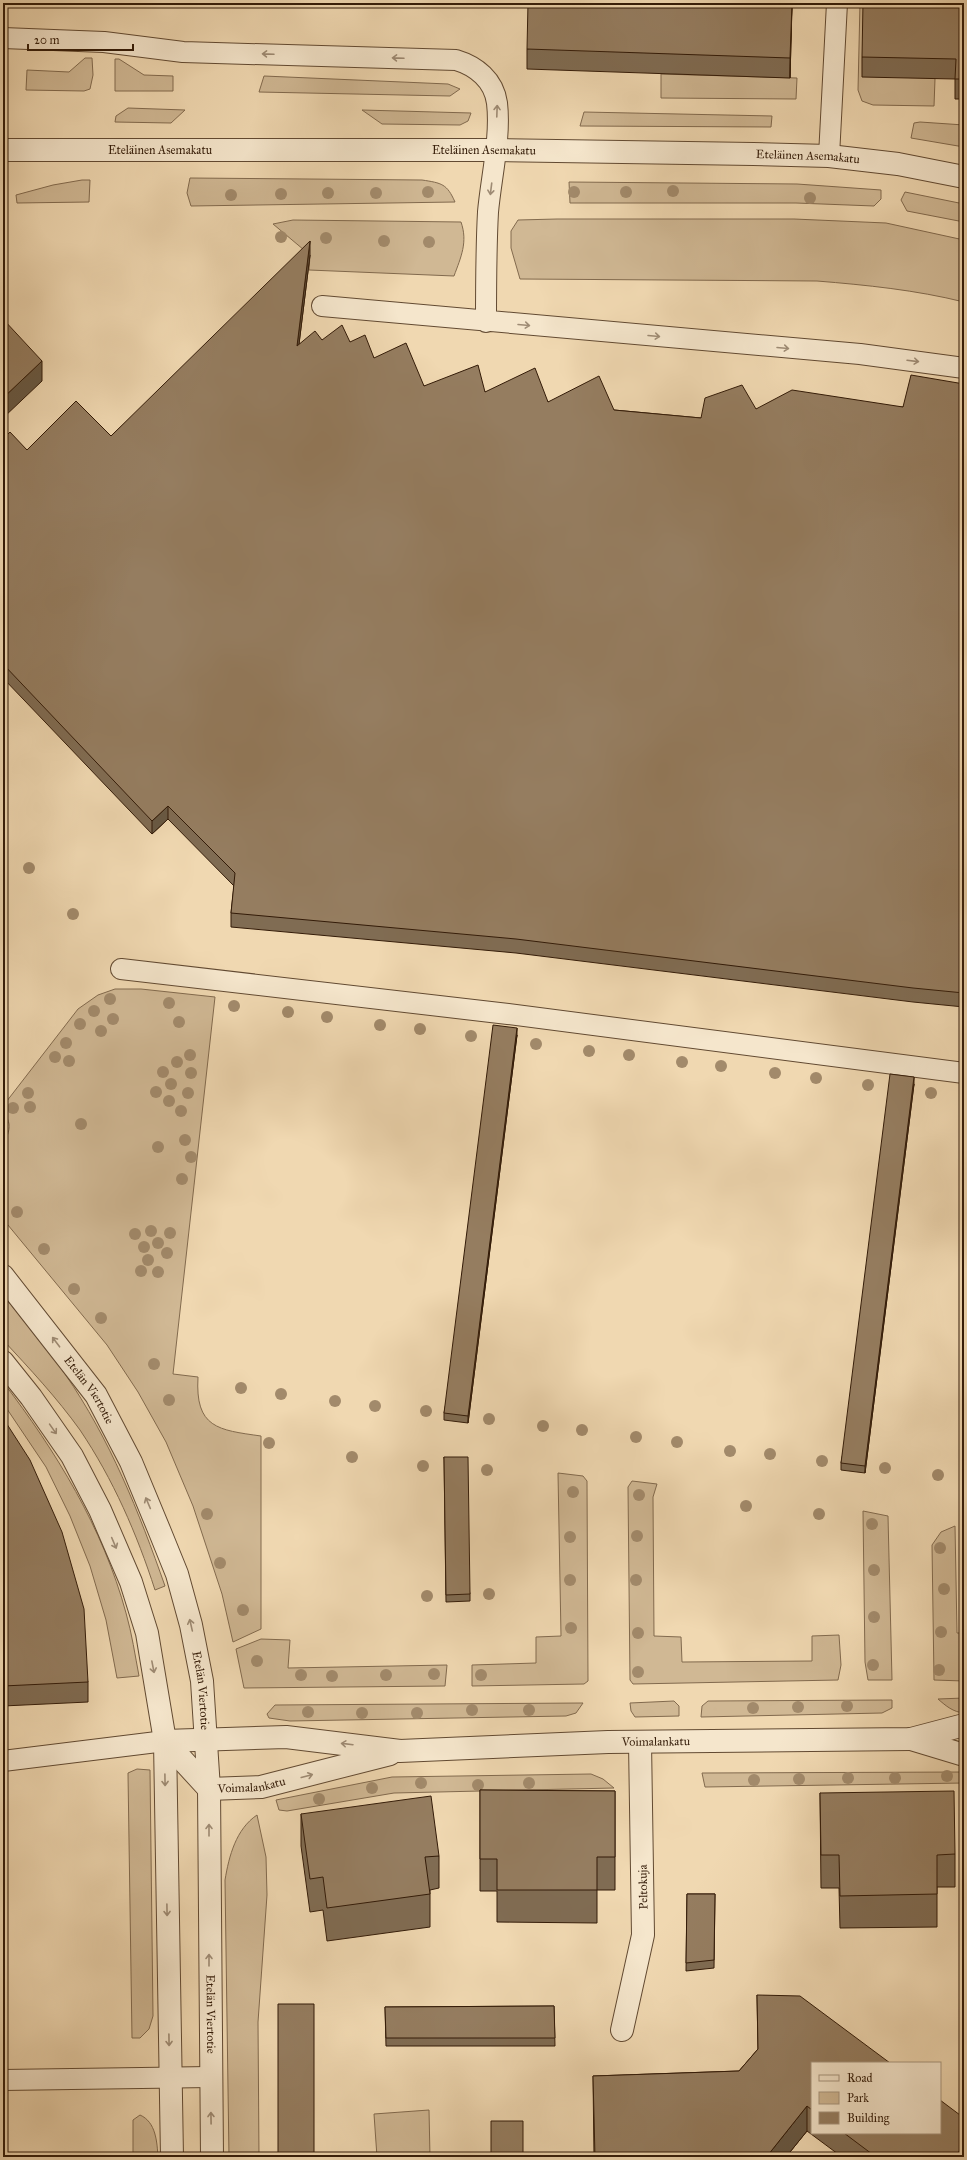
<svg xmlns="http://www.w3.org/2000/svg" width="967" height="2160" font-family="'IM FELL Great Primer',serif">
  <style>
    .green { fill: #d0b894; stroke: #826a4e }
    .lines { fill: none; stroke-linecap: round; stroke-linejoin: round }
    .service-casing { stroke: #624a32; stroke-width: 22 }
    .minor-casing { stroke: #624a32; stroke-width: 24 }
    .tertiary-casing { stroke: #624a32; stroke-width: 24 }
    .service { stroke: #f5e6cc; stroke-width: 20 }
    .minor { stroke: #f5e6cc; stroke-width: 22 }
    .tertiary { stroke: #f5e6cc; stroke-width: 22 }
    .tree { fill: #a28a6b }
    .wall { fill: #806c53; stroke: #331b08 }
    .shaded-wall { fill: #685843; stroke: #331b08 }
    .building { fill: #957d60; stroke: #331b08 }
    .oneway { stroke: #9e8b74 }
    .labels { text-anchor: middle; dominant-baseline: central; stroke-width: 3; stroke-linejoin: round; paint-order: stroke }
    .street-label { font-size: 12px; fill: #331b08; stroke: #f5e6cc }
  </style>
  <rect width="100%" height="100%" fill="#f0d8b1"/>
  <filter id="stains"><feTurbulence type="fractalNoise" baseFrequency=".005" numOctaves="4"/><feColorMatrix values="0 0 0 0 .2 0 0 0 0 .09 0 0 0 0 .02 0 0 0 .5 -.17"/></filter>
  <radialGradient id="worn" r=".72"><stop offset=".6" stop-color="#630" stop-opacity="0"/><stop offset="1" stop-color="#630" stop-opacity=".3"/></radialGradient>
  <!-- green -->
  <path class="green" d="M860 3H864L935 79 934 106 873 105 862 101 858 90Z
    M85 58H92L93 75 90 89 84 91 26 90 27 70 69 72Z
    M115 59H119L144 75 173 76V91H115Z
    M661 74 797 78 796 99 661 98Z
    M264 76 448 84 460 89 450 96 259 92Z
    M128 108 185 110 171 123 115 122 116 116Z
    M362 110 471 113 468 121 460 125 382 124Z
    M584 112 772 116 771 127 580 126Z
    M920 122 964 125V147L911 138 914 123Z
    M190 178 422 180C442 183 447 184 455 202L191 206 187 193Z
    M82 180H90L89 202 17 203 16 195 53 185Z
    M569 182 797 184 881 190V199L874 206 796 203H570Z
    M905 192 964 204V222L907 211 901 200Z
    M557 219H794L886 223 964 240V302C916 290 866 285 817 281L520 279 511 248V231L518 220Z
    M293 220 461 222C468 242 461 257 454 276L309 270 310 255 273 224Z
    M115 989H141L215 997 173 1374 198 1377C195 1428 218 1430 261 1436V1629L233 1642 222 1594 193 1506 166 1442 138 1392 107 1345 3 1219V1145C6 1139 10 1131 9 1124 8 1117 3 1115 3 1106L78 1009 98 995Z
    M3 1295C24 1321 47 1347 65 1374 110 1439 139 1512 165 1586L155 1590C137 1534 113 1479 80 1430 57 1398 30 1369 3 1340Z
    M3 1382C56 1451 103 1528 126 1613 132 1634 135 1655 139 1676L117 1678 106 1620 90 1566 70 1516 46 1467 3 1403Z
    M558 1473 583 1476 587 1481 588 1681 584 1684 472 1686V1665L536 1663V1637L561 1636Z
    M632 1481 657 1484 653 1497 654 1636 681 1637 682 1662 812 1661V1636L839 1635 841 1665 838 1680 633 1684 630 1680 628 1487Z
    M863 1511 888 1516 892 1680H868L865 1662Z
    M955 1526 957 1633H964V1681L934 1680 932 1545 941 1532Z
    M261 1639 290 1640 288 1668 447 1665 445 1686 244 1688 236 1649Z
    M964 1698V1713C953 1712 946 1706 938 1699Z
    M892 1700V1708L882 1713 701 1717 702 1706 708 1701Z
    M674 1701 679 1706V1716L635 1717 631 1711 630 1703Z
    M583 1703 576 1713 566 1716 290 1721 269 1718 267 1714 275 1705Z
    M137 1769 150 1770 153 2016 149 2029 140 2038H132L128 1773Z
    M964 1772V1783L705 1787 702 1773Z
    M591 1774 603 1779 614 1788 394 1793 287 1811 279 1810 276 1800 392 1777Z
    M257 1815 266 1857 267 1895 258 2022 259 2157H229L225 1880C229 1856 236 1829 257 1815Z
    M429 2110 430 2157H377L374 2114Z
    M140 2115C156 2122 157 2142 158 2157H133V2120Z"/>
  <g class="lines">
    <defs>
      <path id="service" d="M3 38 104 42 183 52 456 60C476 66 494 80 497 103 501 137 491 178 488 212 486 249 486 286 486 322
        M829 156 837 3
        M322 306 860 354 964 368
        M121 969 508 1014 964 1073
        M3 1761 165 1741
        M3 2080 210 2077"/>
      <g id="minor">
        <path d="M911 1739 964 1755"/>
        <path id="s1" d="M165 1741 286 1737 400 1751 608 1742 911 1739 964 1725"/>
        <path id="s2" d="M165 1741 209 1789 261 1787 390 1754"/>
        <path d="M622 2030 643 1935 640 1742"/>
      </g>
      <g id="tertiary">
        <path id="s3" d="M3 150H496L753 154 829 156 898 164 964 177"/>
        <path id="s4" d="M3 1276 96 1395 131 1462 160 1532 177 1574 191 1625 202 1681 209 1789 212 2157"/>
        <path d="M3 1362 31 1397 72 1456 100 1510 131 1582 147 1633 165 1741 172 2157"/>
      </g>
    </defs>
    <!-- service casing -->
    <use href="#service" class="service-casing"/>
    <!-- minor casing -->
    <use href="#minor" class="minor-casing"/>
    <!-- tertiary casing -->
    <use href="#tertiary" class="tertiary-casing"/>
    <!-- service -->
    <use href="#service" class="service"/>
    <!-- minor -->
    <use href="#minor" class="minor"/>
    <!-- tertiary -->
    <use href="#tertiary" class="tertiary"/>
  </g>
  <!-- trees -->
  <g class="tree">
    <circle cx="673" cy="191" r="6"/>
    <circle cx="428" cy="192" r="6"/>
    <circle cx="574" cy="192" r="6"/>
    <circle cx="626" cy="192" r="6"/>
    <circle cx="328" cy="193" r="6"/>
    <circle cx="376" cy="193" r="6"/>
    <circle cx="281" cy="194" r="6"/>
    <circle cx="231" cy="195" r="6"/>
    <circle cx="810" cy="198" r="6"/>
    <circle cx="281" cy="237" r="6"/>
    <circle cx="326" cy="238" r="6"/>
    <circle cx="384" cy="241" r="6"/>
    <circle cx="429" cy="242" r="6"/>
    <circle cx="29" cy="868" r="6"/>
    <circle cx="73" cy="914" r="6"/>
    <circle cx="110" cy="999" r="6"/>
    <circle cx="169" cy="1003" r="6"/>
    <circle cx="234" cy="1006" r="6"/>
    <circle cx="94" cy="1011" r="6"/>
    <circle cx="288" cy="1012" r="6"/>
    <circle cx="327" cy="1017" r="6"/>
    <circle cx="113" cy="1019" r="6"/>
    <circle cx="179" cy="1022" r="6"/>
    <circle cx="80" cy="1024" r="6"/>
    <circle cx="380" cy="1025" r="6"/>
    <circle cx="420" cy="1029" r="6"/>
    <circle cx="101" cy="1031" r="6"/>
    <circle cx="471" cy="1036" r="6"/>
    <circle cx="66" cy="1043" r="6"/>
    <circle cx="536" cy="1044" r="6"/>
    <circle cx="589" cy="1051" r="6"/>
    <circle cx="190" cy="1055" r="6"/>
    <circle cx="629" cy="1055" r="6"/>
    <circle cx="55" cy="1057" r="6"/>
    <circle cx="69" cy="1061" r="6"/>
    <circle cx="177" cy="1062" r="6"/>
    <circle cx="682" cy="1062" r="6"/>
    <circle cx="721" cy="1066" r="6"/>
    <circle cx="163" cy="1072" r="6"/>
    <circle cx="191" cy="1073" r="6"/>
    <circle cx="775" cy="1073" r="6"/>
    <circle cx="816" cy="1078" r="6"/>
    <circle cx="171" cy="1084" r="6"/>
    <circle cx="868" cy="1085" r="6"/>
    <circle cx="156" cy="1092" r="6"/>
    <circle cx="28" cy="1093" r="6"/>
    <circle cx="188" cy="1093" r="6"/>
    <circle cx="931" cy="1093" r="6"/>
    <circle cx="169" cy="1101" r="6"/>
    <circle cx="30" cy="1107" r="6"/>
    <circle cx="13" cy="1108" r="6"/>
    <circle cx="181" cy="1111" r="6"/>
    <circle cx="81" cy="1124" r="6"/>
    <circle cx="185" cy="1140" r="6"/>
    <circle cx="158" cy="1147" r="6"/>
    <circle cx="191" cy="1157" r="6"/>
    <circle cx="182" cy="1179" r="6"/>
    <circle cx="17" cy="1212" r="6"/>
    <circle cx="151" cy="1231" r="6"/>
    <circle cx="170" cy="1233" r="6"/>
    <circle cx="135" cy="1234" r="6"/>
    <circle cx="158" cy="1243" r="6"/>
    <circle cx="144" cy="1247" r="6"/>
    <circle cx="44" cy="1249" r="6"/>
    <circle cx="167" cy="1253" r="6"/>
    <circle cx="148" cy="1260" r="6"/>
    <circle cx="141" cy="1271" r="6"/>
    <circle cx="158" cy="1272" r="6"/>
    <circle cx="74" cy="1289" r="6"/>
    <circle cx="101" cy="1318" r="6"/>
    <circle cx="154" cy="1364" r="6"/>
    <circle cx="241" cy="1388" r="6"/>
    <circle cx="281" cy="1394" r="6"/>
    <circle cx="169" cy="1400" r="6"/>
    <circle cx="335" cy="1401" r="6"/>
    <circle cx="375" cy="1406" r="6"/>
    <circle cx="426" cy="1411" r="6"/>
    <circle cx="489" cy="1419" r="6"/>
    <circle cx="543" cy="1426" r="6"/>
    <circle cx="582" cy="1430" r="6"/>
    <circle cx="636" cy="1437" r="6"/>
    <circle cx="677" cy="1442" r="6"/>
    <circle cx="269" cy="1443" r="6"/>
    <circle cx="730" cy="1451" r="6"/>
    <circle cx="770" cy="1454" r="6"/>
    <circle cx="352" cy="1457" r="6"/>
    <circle cx="822" cy="1461" r="6"/>
    <circle cx="423" cy="1466" r="6"/>
    <circle cx="885" cy="1468" r="6"/>
    <circle cx="487" cy="1470" r="6"/>
    <circle cx="938" cy="1475" r="6"/>
    <circle cx="573" cy="1492" r="6"/>
    <circle cx="639" cy="1495" r="6"/>
    <circle cx="746" cy="1506" r="6"/>
    <circle cx="207" cy="1514" r="6"/>
    <circle cx="819" cy="1514" r="6"/>
    <circle cx="872" cy="1524" r="6"/>
    <circle cx="637" cy="1536" r="6"/>
    <circle cx="570" cy="1537" r="6"/>
    <circle cx="940" cy="1548" r="6"/>
    <circle cx="220" cy="1563" r="6"/>
    <circle cx="874" cy="1570" r="6"/>
    <circle cx="570" cy="1580" r="6"/>
    <circle cx="636" cy="1580" r="6"/>
    <circle cx="944" cy="1589" r="6"/>
    <circle cx="489" cy="1594" r="6"/>
    <circle cx="427" cy="1596" r="6"/>
    <circle cx="243" cy="1610" r="6"/>
    <circle cx="874" cy="1617" r="6"/>
    <circle cx="571" cy="1628" r="6"/>
    <circle cx="941" cy="1632" r="6"/>
    <circle cx="638" cy="1633" r="6"/>
    <circle cx="257" cy="1661" r="6"/>
    <circle cx="873" cy="1665" r="6"/>
    <circle cx="939" cy="1670" r="6"/>
    <circle cx="638" cy="1672" r="6"/>
    <circle cx="434" cy="1674" r="6"/>
    <circle cx="301" cy="1675" r="6"/>
    <circle cx="386" cy="1675" r="6"/>
    <circle cx="481" cy="1675" r="6"/>
    <circle cx="332" cy="1676" r="6"/>
    <circle cx="847" cy="1706" r="6"/>
    <circle cx="798" cy="1707" r="6"/>
    <circle cx="753" cy="1708" r="6"/>
    <circle cx="472" cy="1710" r="6"/>
    <circle cx="529" cy="1710" r="6"/>
    <circle cx="308" cy="1712" r="6"/>
    <circle cx="362" cy="1713" r="6"/>
    <circle cx="417" cy="1713" r="6"/>
    <circle cx="947" cy="1776" r="6"/>
    <circle cx="848" cy="1778" r="6"/>
    <circle cx="895" cy="1778" r="6"/>
    <circle cx="799" cy="1779" r="6"/>
    <circle cx="754" cy="1780" r="6"/>
    <circle cx="421" cy="1783" r="6"/>
    <circle cx="529" cy="1783" r="6"/>
    <circle cx="478" cy="1785" r="6"/>
    <circle cx="372" cy="1788" r="6"/>
    <circle cx="319" cy="1799" r="6"/>
  </g>
  <!-- wall -->
  <path class="wall" d="M792 3 790 78 527 69V49Z
    M964 3V99H955V79L862 77V57Z
    M310 255 299 344 322 340 350 342 374 358 424 386 485 392 548 402 614 410 701 418 756 409 903 407 964 384V1007L913 1002 516 953 231 927V913L234 886 168 819 152 834 3 678V439L27 450 111 436Z
    M517 1035 468 1423 444 1420V1413Z
    M914 1084 865 1473 841 1470V1463Z
    M3 1418 88 1682V1702L3 1706Z
    M444 1457 470 1594V1601L446 1602Z
    M480 1790 615 1791V1890H597V1923L497 1922V1891H480Z
    M820 1793 955 1854V1887H937V1927L840 1928 839 1888H821Z
    M301 1814 439 1856V1888L430 1890V1927L327 1941 323 1910 310 1912 301 1846Z
    M687 1894H715L714 1968 686 1971Z
    M757 1995 812 2063V2133H940L964 2157H842L807 2131 786 2157H594L593 2076 739 2071 758 2049Z
    M554 2006 555 2046H386L385 2007Z"/>
  <!-- shaded-wall -->
  <path class="shaded-wall" d="M792 3V6L790 78V58Z
    M310 241V255L297 360V346Z
    M42 361V381L3 418V398Z
    M168 806V819L152 834V821Z
    M517 1028V1035L468 1423V1416Z
    M914 1077V1084L865 1473V1466Z
    M807 2106V2131L786 2157H768V2155Z
    M964 2144V2157H955Z"/>
  <!-- building -->
  <path class="building" d="M528 3H792L790 58 527 49Z
    M863 3H964V79H955L956 59 862 57Z
    M310 241 297 346 315 331 322 340 342 325 350 342 365 335 374 358 406 343 424 386 478 365 485 392 535 368 548 402 599 376 614 410 701 418 705 398 742 385 756 409 792 390 903 407 911 375 964 384V993L913 988 516 939 231 913 235 873 168 806 152 821 3 664V439L10 432 27 450 76 401 111 436Z
    M3 319 42 361 3 398Z
    M493 1025 517 1028 468 1416 444 1413Z
    M890 1074 914 1077 865 1466 841 1463Z
    M3 1418 30 1460 62 1532 84 1609 88 1682 3 1686Z
    M444 1457H468L470 1594 446 1595Z
    M480 1790 615 1791V1857H597V1890H497V1859H480Z
    M954 1791 955 1854 937 1855V1894L840 1896 839 1855H821L820 1793Z
    M431 1796 439 1856 425 1857 430 1894 327 1908 323 1877 310 1879 301 1814Z
    M687 1894H715L714 1960 686 1963Z
    M757 1995 800 1996 890 2063H812V2110L807 2106 768 2155 595 2157 593 2076 739 2071 758 2049Z
    M278 2004H314V2157H278Z
    M554 2006 555 2038H386L385 2007Z
    M940 2100 964 2118V2144L955 2157H876L844 2133H940Z
    M491 2121H523V2157H491Z"/>
  <!-- one-way arrows -->
  <defs><path id="oneway-shaft" d="M-6 0H5M1.5-3L5.5 0L1.5 3" fill="none" stroke-width="1.6" stroke-linecap="round" stroke-linejoin="round"/></defs>
  <g class="oneway">
    <use href="#oneway-shaft" transform="translate(268 54) rotate(-178)"/>
    <use href="#oneway-shaft" transform="translate(398 58) rotate(-178)"/>
    <use href="#oneway-shaft" transform="translate(497 111) rotate(-88)"/>
    <use href="#oneway-shaft" transform="translate(491 189) rotate(97)"/>
    <use href="#oneway-shaft" transform="translate(524 325) rotate(5)"/>
    <use href="#oneway-shaft" transform="translate(654 336) rotate(5)"/>
    <use href="#oneway-shaft" transform="translate(783 348) rotate(5)"/>
    <use href="#oneway-shaft" transform="translate(913 361) rotate(7)"/>
    <use href="#oneway-shaft" transform="translate(56 1342) rotate(-127)"/>
    <use href="#oneway-shaft" transform="translate(53 1429) rotate(55)"/>
    <use href="#oneway-shaft" transform="translate(148 1503) rotate(-113)"/>
    <use href="#oneway-shaft" transform="translate(114 1543) rotate(67)"/>
    <use href="#oneway-shaft" transform="translate(191 1625) rotate(-103)"/>
    <use href="#oneway-shaft" transform="translate(153 1667) rotate(79)"/>
    <use href="#oneway-shaft" transform="translate(347 1744) rotate(-173)"/>
    <use href="#oneway-shaft" transform="translate(307 1776) rotate(-15)"/>
    <use href="#oneway-shaft" transform="translate(165 1780) rotate(89)"/>
    <use href="#oneway-shaft" transform="translate(209 1830) rotate(-90)"/>
    <use href="#oneway-shaft" transform="translate(167 1910) rotate(89)"/>
    <use href="#oneway-shaft" transform="translate(209 1960) rotate(-90)"/>
    <use href="#oneway-shaft" transform="translate(169 2040) rotate(89)"/>
    <use href="#oneway-shaft" transform="translate(211 2118) rotate(-91)"/>
  </g>
  <g class="labels">
    <!-- street labels -->
    <g class="street-label">
      <text stroke="none"><textPath href="#s3" startOffset="157">Eteläinen Asemakatu</textPath></text>
      <text stroke="none"><textPath href="#s3" startOffset="481">Eteläinen Asemakatu</textPath></text>
      <text stroke="none"><textPath href="#s3" startOffset="805">Eteläinen Asemakatu</textPath></text>
      <text stroke="none"><textPath href="#s4" startOffset="143">Etelän Viertotie</textPath></text>
      <text stroke="none"><textPath href="#s4" startOffset="467">Etelän Viertotie</textPath></text>
      <text stroke="none"><textPath href="#s1" startOffset="492">Voimalankatu</textPath></text>
      <text stroke="none"><textPath href="#s2" startOffset="108">Voimalankatu</textPath></text>
      <text transform="translate(643 1887) rotate(-91)">Peltokuja</text>
      <text stroke="none"><textPath href="#s4" startOffset="791">Etelän Viertotie</textPath></text>
    </g>
  </g>
  <!-- margin -->
  <rect width="967" height="2160" fill="none" stroke="#f0d8b1" stroke-width="16"/>
  <rect x="4" y="4" width="959" height="2152" fill="none" stroke="#331b08" stroke-width="2"/>
  <rect x="8" y="8" width="951" height="2144" fill="none" stroke="#331b08"/>
  <!-- legend -->
  <rect x="811" y="2062" width="130" height="72" fill="#f5e6cc" stroke="#a7957e"/>
  <rect x="819" y="2075" width="20" height="6" fill="#f5e6cc" stroke="#a7957e"/>
  <text x="847" y="2082" font-size="12" fill="#331b08">Road</text>
  <rect x="819" y="2092" width="20" height="12" fill="#d0b894" stroke="#a7957e"/>
  <text x="847" y="2102" font-size="12" fill="#331b08">Park</text>
  <rect x="819" y="2112" width="20" height="12" fill="#957d60" stroke="#a7957e"/>
  <text x="847" y="2122" font-size="12" fill="#331b08">Building</text>
  <!-- scale -->
  <path d="M28 44v6h105v-6" fill="none" stroke="#331b08" stroke-width="2"/>
  <text x="34" y="44" font-size="12" fill="#331b08" stroke="#f5e6cc" stroke-width="3" paint-order="stroke">20 m</text>
  <rect width="100%" height="100%" filter="url(#stains)"/>
  <rect width="100%" height="100%" fill="url(#worn)"/>
</svg>
